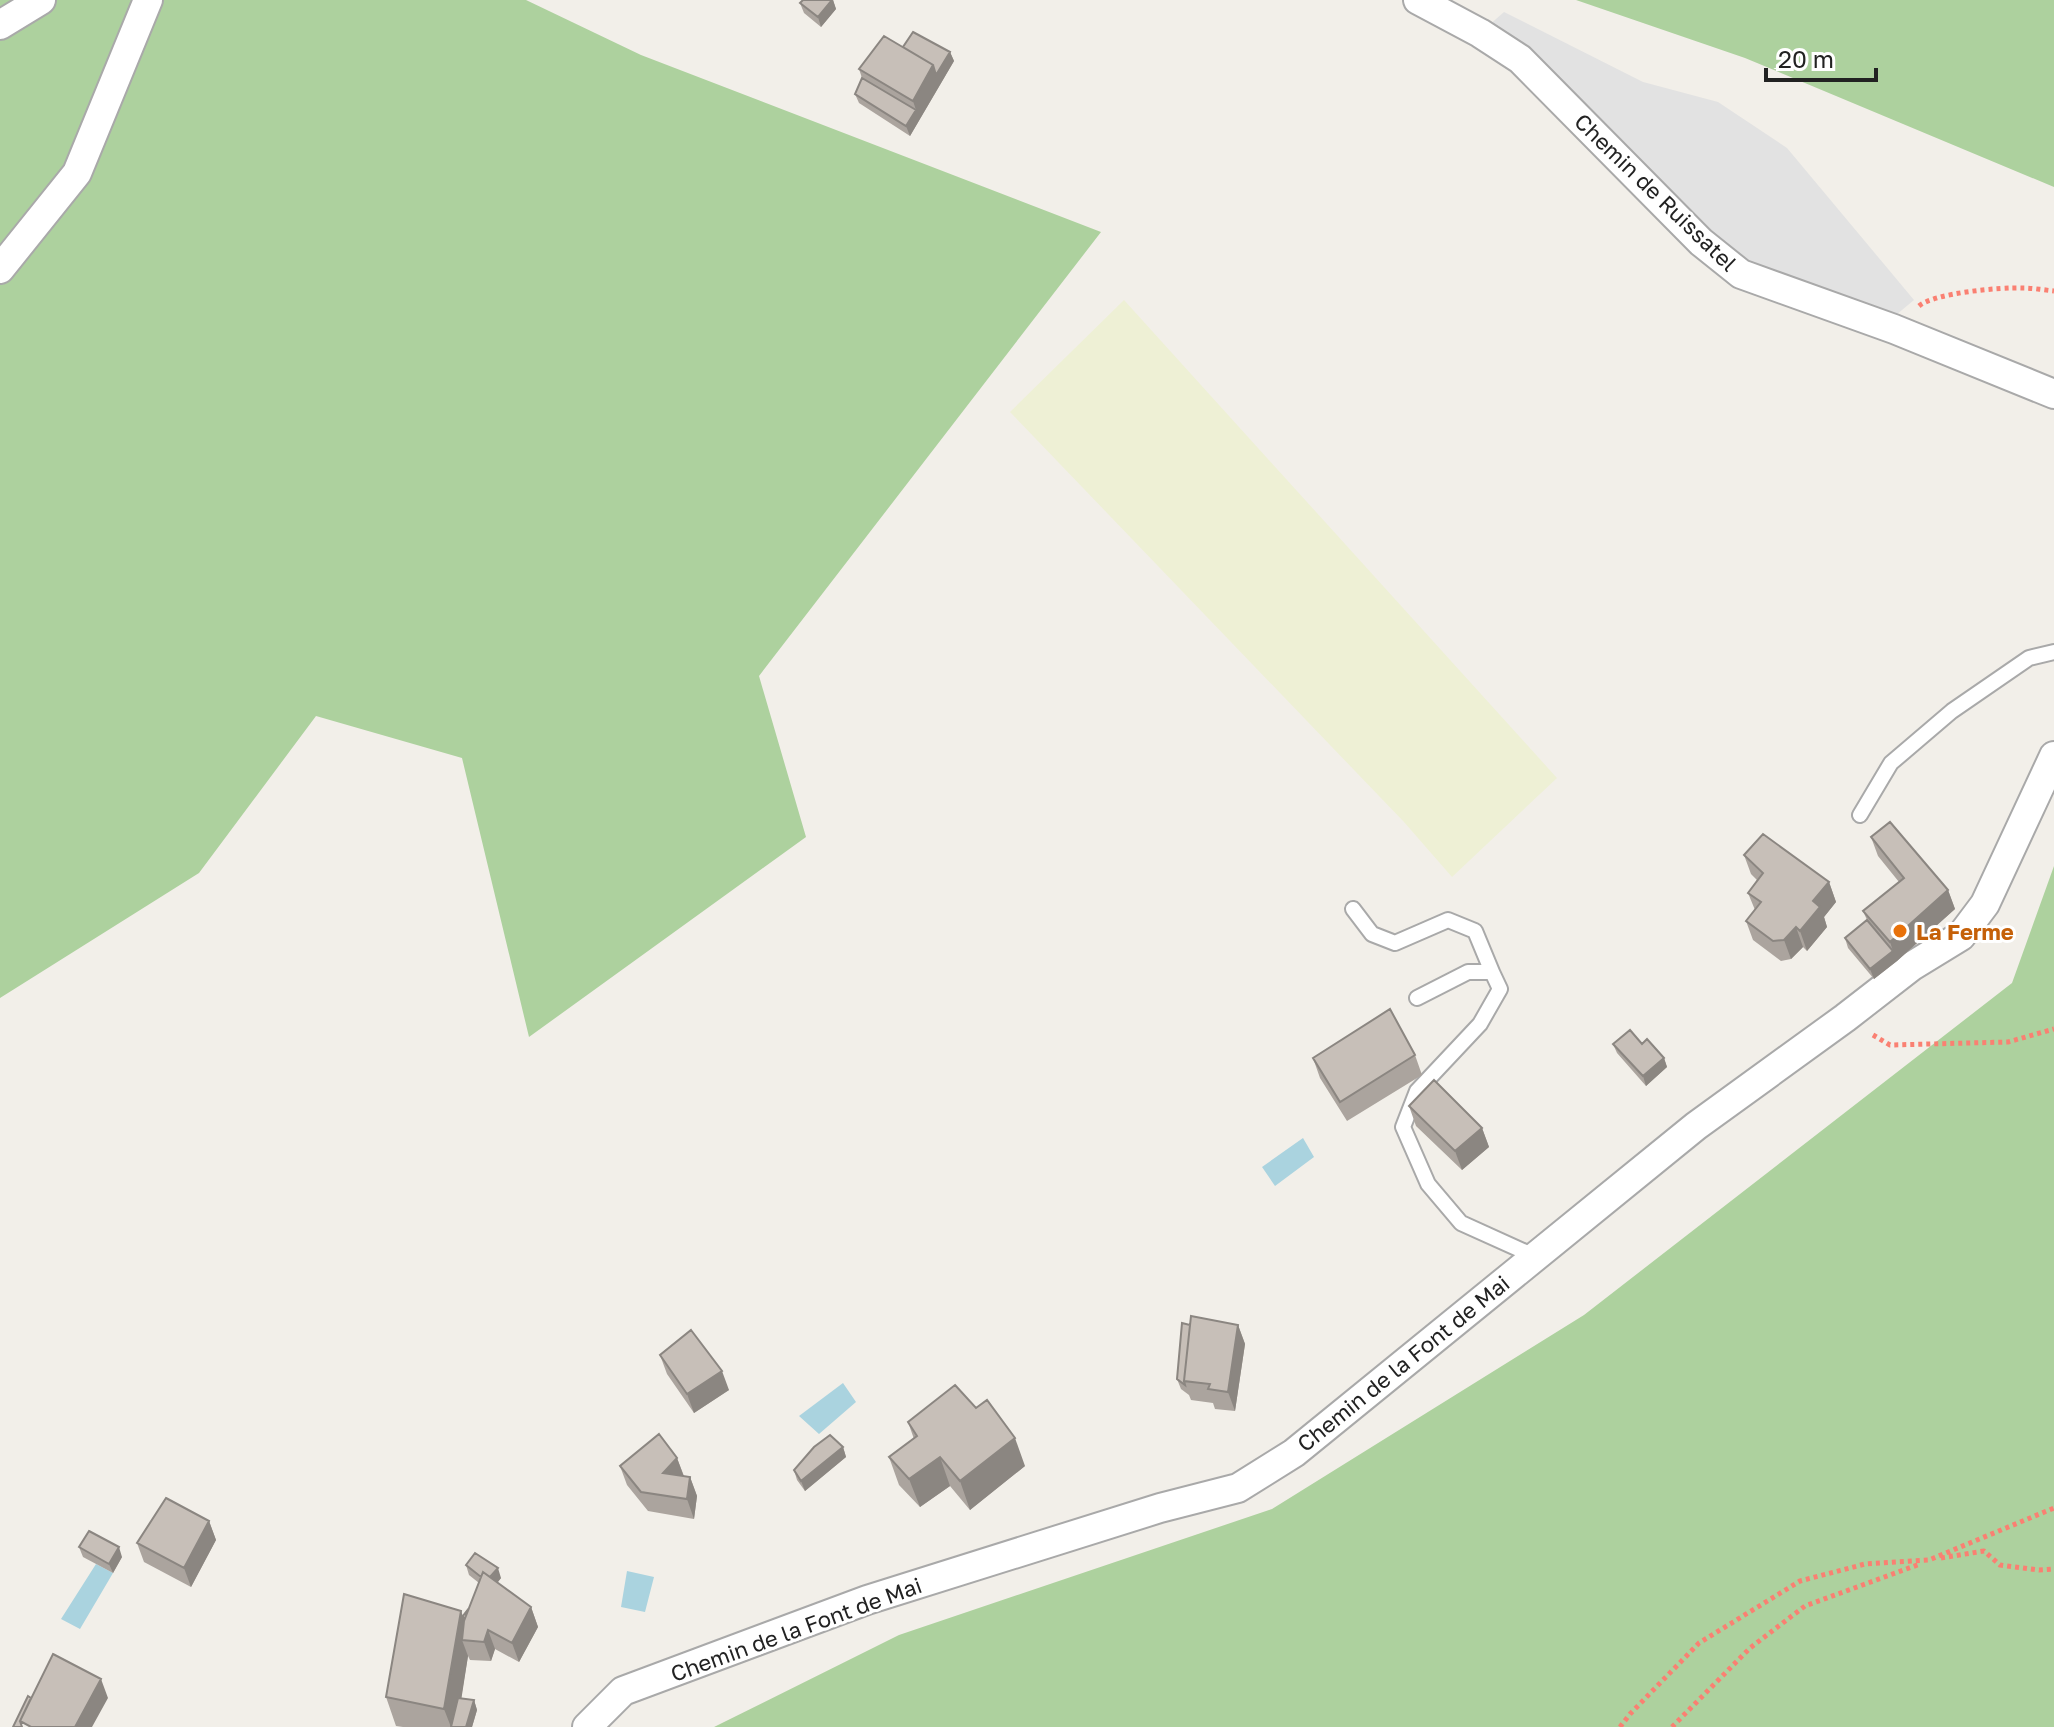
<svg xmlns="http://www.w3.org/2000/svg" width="2054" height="1727" font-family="'Golos Text',sans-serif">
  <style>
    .farmland { fill: #eef0d5 }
    .forest { fill: #add19e }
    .parking { fill: #e2e2e2 }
    .water { fill: #aad3df }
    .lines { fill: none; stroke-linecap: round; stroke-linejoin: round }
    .service-casing { stroke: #a9a9a9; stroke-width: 18 }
    .minor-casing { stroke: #a9a9a9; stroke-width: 32 }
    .path { stroke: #fa8072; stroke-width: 5; stroke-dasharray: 4 4; stroke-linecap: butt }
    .service { stroke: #fff; stroke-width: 14 }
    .minor { stroke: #fff; stroke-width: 28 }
    .wall { fill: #aba49e }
    .shaded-wall { fill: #8b8681 }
    .building { fill: #c7bfb8; stroke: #8b8681; stroke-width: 2 }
    .food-dot { fill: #e8710a; stroke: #fff; stroke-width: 3 }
    .labels { text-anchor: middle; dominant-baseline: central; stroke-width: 6; stroke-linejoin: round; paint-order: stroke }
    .street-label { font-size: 22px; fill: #222; stroke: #fff }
    .food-label { font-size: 22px; font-weight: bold; fill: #c56008; stroke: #fff; text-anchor: start }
  </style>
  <rect width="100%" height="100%" fill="#f2efe9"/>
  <!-- farmland -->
  <path class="farmland" d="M1124 300 1557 778 1452 877 1404 822 1010 412Z"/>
  <!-- forest -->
  <path class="forest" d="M0 0H526L641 55 1101 232 759 676 806 837 529 1037 462 758 316 716 199 873 0 998Z
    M1576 0H2054V187L1745 58Z
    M2054 866V1727H714L899 1635 1272 1509 1584 1315 2012 983Z"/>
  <!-- parking -->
  <path class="parking" d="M1504 12 1643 82 1718 102 1787 148 1914 300 1884 325 1741 274 1480 33Z"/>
  <!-- water -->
  <path class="water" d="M1303 1138 1314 1157 1275 1186 1262 1167Z
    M843 1383 856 1402 819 1434 799 1416Z
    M96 1564 113 1573 80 1629 61 1619Z
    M627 1571 654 1577 645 1612 621 1607Z"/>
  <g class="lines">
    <defs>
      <path id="service" d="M1860 815 1891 763 1952 711 2029 658 2054 652
        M1353 909 1372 934 1395 943 1448 920 1475 931 1492 972
        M1417 998 1468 972H1492L1500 989 1480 1024 1417 1091 1403 1127 1428 1184 1461 1223 1534 1256"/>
      <path id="minor" d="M1418 0 1480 33 1520 59 1701 242 1741 274 1894 329 2054 394
        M0 25 41 0
        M0 269 77 173 148 0
        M587 1727 623 1691 867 1600 1160 1508 1238 1488 1294 1453 1696 1126 1845 1018 1912 966 1961 936 1985 904 2054 756"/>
    </defs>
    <!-- service casing -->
    <use href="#service" class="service-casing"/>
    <!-- minor casing -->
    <use href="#minor" class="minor-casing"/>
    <!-- path -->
    <path class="path" d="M1919 306C1934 293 2000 287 2023 288 2033 288 2044 290 2054 291
      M1873 1035 1890 1045 2008 1042 2054 1029
      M1941 1558 1984 1551 2000 1565 2039 1570 2054 1569
      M1620 1727 1630 1714 1699 1643 1800 1581 1865 1564 1929 1560 2054 1508
      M1672 1727 1750 1648 1805 1606 1920 1564"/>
    <!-- service -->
    <use href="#service" class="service"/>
    <!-- minor -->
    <use href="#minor" class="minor"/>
  </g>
  <!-- wall -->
  <path class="wall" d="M833 0 836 9 821 27 804 13 800 3Z
    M950 52 954 61 910 136 859 103 855 94 862 78 859 69Z
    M1871 837 1948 890 1955 909 1897 961 1874 979 1848 948 1845 938 1867 920 1863 911 1899 882 1878 856Z
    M1744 855 1829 882 1836 902 1824 917 1827 927 1807 951 1803 947 1791 959 1781 961 1753 940 1746 921 1755 910 1748 893 1757 880 1751 874Z
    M1613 1044H1642L1664 1058 1667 1067 1646 1086 1617 1053Z
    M1415 1055 1422 1075 1347 1121 1320 1078 1313 1058Z
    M1409 1106 1482 1128 1489 1147 1462 1170 1416 1126Z
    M1190 1325H1238L1245 1344 1235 1411 1215 1409 1213 1403 1191 1400 1189 1395 1181 1389 1177 1379Z
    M660 1355 729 1390 694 1413 667 1374Z
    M908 1422 1025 1466 970 1510 950 1486 920 1507 899 1485 889 1457 914 1439Z
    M843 1447 846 1457 805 1491 797 1480 794 1470Z
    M677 1458 684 1476 690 1477 697 1496 694 1519 648 1511 627 1485 620 1466Z
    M209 1521 216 1540 191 1587 144 1562 137 1543Z
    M79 1547 122 1557 113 1573 83 1557Z
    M466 1565 501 1578 497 1583 531 1607 538 1627 519 1662 495 1649 491 1661 470 1660 468 1656 461 1698 474 1700 477 1710 472 1727H403L396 1726 386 1697 469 1608 479 1583 469 1575Z"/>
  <!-- shaded-wall -->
  <path class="shaded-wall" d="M833 0 836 9 821 27 818 17Z
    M950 52 954 61 910 136 906 126 916 110 913 101 933 65Z
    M1829 882 1836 902 1824 917 1827 927 1807 951 1800 931 1813 901Z
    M1948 890 1955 909 1897 961 1874 979 1870 969 1893 951 1890 942Z
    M1796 927 1803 947 1791 959 1784 940Z
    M1664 1058 1667 1067 1646 1086 1643 1076Z
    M1482 1128 1489 1147 1462 1170 1455 1151Z
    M1238 1325 1245 1344 1235 1411 1228 1392Z
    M722 1371 729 1390 694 1413 687 1394Z
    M1015 1438 1025 1466 970 1510 960 1481Z
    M843 1447 846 1457 805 1491 801 1481Z
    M940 1457 950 1486 920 1507 909 1479Z
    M677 1458 684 1477 663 1473Z
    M690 1477 697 1496 694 1519 687 1499Z
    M209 1521 216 1540 191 1587 184 1568Z
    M119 1547 122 1557 113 1573 109 1564Z
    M498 1568 501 1578 491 1591 487 1582Z
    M531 1607 538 1627 519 1662 512 1643Z
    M461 1611 468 1630 462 1640 468 1656 457 1727H451L444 1709Z
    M488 1630 495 1649 491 1661 484 1642Z
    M101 1679 108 1698 92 1727H75Z
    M474 1700 477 1710 472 1727H466Z"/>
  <!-- building -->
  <path class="building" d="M803 0H832L818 17 800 3Z
    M913 32 950 52 936 75 933 65 903 47Z
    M884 36 933 65 913 101 859 69Z
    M862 78 916 110 906 126 855 94Z
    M1890 822 1948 890 1890 942 1863 911 1904 878 1871 837Z
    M1763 834 1829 882 1813 901 1820 907 1800 931 1796 927 1784 940 1773 941 1746 921 1761 902 1748 893 1763 873 1744 855Z
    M1867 920 1893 951 1870 969 1845 938Z
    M1390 1009 1415 1055 1340 1102 1313 1058Z
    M1630 1030 1642 1044 1647 1039 1664 1058 1643 1076 1613 1044Z
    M1434 1080 1482 1128 1455 1151 1409 1106Z
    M1191 1316 1238 1325 1228 1392 1208 1389 1210 1384 1184 1381Z
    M1182 1323 1190 1325 1184 1381 1185 1385 1177 1379Z
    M691 1330 722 1371 687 1394 660 1355Z
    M955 1385 976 1408 987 1400 1015 1438 960 1481 940 1457 909 1479 889 1457 917 1436 908 1422Z
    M659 1434 677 1458 663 1473 690 1477 687 1499 641 1492 620 1466Z
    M830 1435 843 1447 801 1481 794 1470 814 1447Z
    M166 1498 209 1521 184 1568 137 1543Z
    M89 1531 119 1547 109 1564 79 1547Z
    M475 1553 498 1568 490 1577 483 1572 481 1577 466 1565Z
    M483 1572 531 1607 512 1643 488 1630 484 1642 462 1640 464 1621Z
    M404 1594 461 1611 444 1709 386 1697Z
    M469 1608 464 1621 463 1616Z
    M53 1654 101 1679 75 1727H31L20 1721Z
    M28 1696 31 1698 20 1721 22 1727H13Z
    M458 1698 474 1700 466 1727H451Z"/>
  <!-- markers -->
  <circle class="food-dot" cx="1900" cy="931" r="8"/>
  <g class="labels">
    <!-- street labels -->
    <g class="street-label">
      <text transform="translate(1656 192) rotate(44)">Chemin de Ruissatel</text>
      <text transform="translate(1403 1363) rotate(-39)">Chemin de la Font de Mai</text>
      <text transform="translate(796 1629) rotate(-20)">Chemin de la Font de Mai</text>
    </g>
    <!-- food labels -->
    <g class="food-label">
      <text x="1916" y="931">La Ferme</text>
    </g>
  </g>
  <!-- scale -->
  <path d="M1766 68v12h110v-12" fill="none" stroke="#222222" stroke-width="4"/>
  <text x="1778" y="68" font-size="24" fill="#222222" stroke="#ffffff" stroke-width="6" paint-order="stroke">20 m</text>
</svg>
